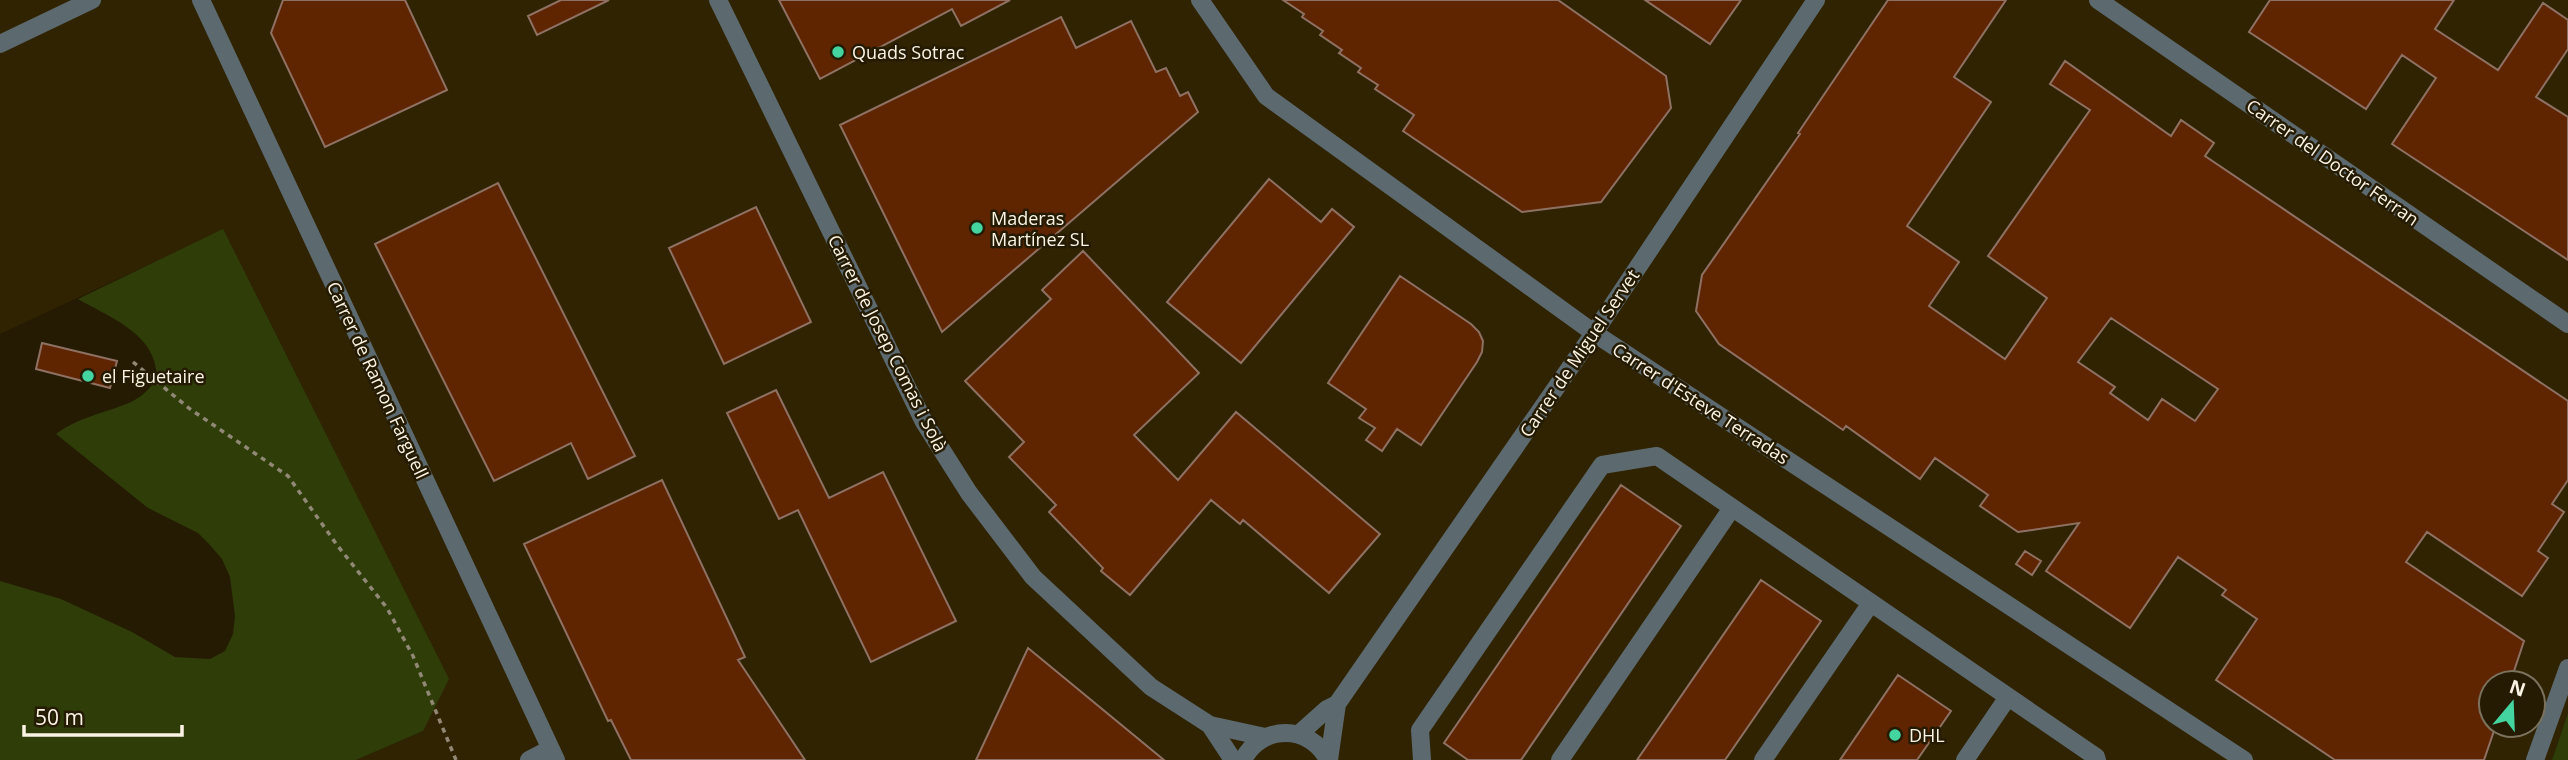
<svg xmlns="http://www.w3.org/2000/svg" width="2568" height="760" font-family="'Open Sans',sans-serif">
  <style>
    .built { fill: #302301; fill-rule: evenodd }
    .green { fill: #2f3d09 }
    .building { fill: #5f2501; stroke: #8e7163; stroke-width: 2; fill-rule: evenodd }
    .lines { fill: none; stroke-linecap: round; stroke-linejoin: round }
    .path { stroke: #918875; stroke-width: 3.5; stroke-dasharray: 5 5; stroke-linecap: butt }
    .minor { stroke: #5c6a6f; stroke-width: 18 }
    .poi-dot { fill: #44d49f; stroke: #251b03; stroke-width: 2.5 }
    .labels { text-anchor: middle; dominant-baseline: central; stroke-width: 5; stroke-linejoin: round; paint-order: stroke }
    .poi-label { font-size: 18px; fill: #fbf4e5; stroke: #251b03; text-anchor: start }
    .street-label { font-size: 18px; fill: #fbf4e5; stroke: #251b03 }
  </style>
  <rect width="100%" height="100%" fill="#251b03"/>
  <!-- built -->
  <path class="built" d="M0 0H2568V713L2552 760H356L423 731 223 230 0 334ZM2491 683H2533V725H2491Z"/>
  <!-- green -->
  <path class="green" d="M223 229 449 679 423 731 356 760H0V581L61 599 132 632 175 657 210 659 225 651 233 634 235 616 230 577 222 559 210 545 198 533 148 508 56 434C78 417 106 413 131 402 143 396 158 384 156 369 151 332 107 316 78 299Z
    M2568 713V760H2552L2553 757Z"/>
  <!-- building -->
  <path class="building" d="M283 0H405L447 90 325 147 271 33Z
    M561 0H609L537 35 528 16Z
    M779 0H1010L961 26 952 9 820 79Z
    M1283 0H1558L1666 76 1671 108 1601 202 1522 212 1403 131 1414 115 1375 89 1378 85 1358 72 1361 68 1339 53 1342 50 1320 35 1323 31 1302 17 1304 14Z
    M1645 0H1741L1710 44Z
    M1888 0H2006L1954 77 1991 102 1907 226 1959 262 1929 306 2005 359 2047 298 1988 256 2090 110 2050 84 2065 61 2171 136 2181 120 2214 143 2205 156 2568 401V480L2552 504 2564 512 2538 551 2548 558 2522 596 2427 532 2406 562 2524 641 2510 683H2491V725H2496L2484 760H2335L2216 680 2257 619 2222 595 2226 590 2178 557 2130 628 2046 571 2079 523 2018 532 1980 506 1988 495 1935 458 1920 479 1846 426 1843 430 1719 344 1696 311 1702 275 1800 134 1798 133ZM2111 318 2218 389 2195 421 2162 399 2148 420 2110 393 2115 387 2078 362Z
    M2270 0H2454L2435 29 2498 70 2543 3 2568 20V49L2536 97 2568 117V260L2392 144 2436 78 2402 55 2366 109 2249 32Z
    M1061 17 1076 48 1131 21 1156 72 1166 68 1180 96 1188 92 1198 112 942 332 840 125Z
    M1269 179 1321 222 1332 209 1354 227 1241 363 1167 302Z
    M498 183 635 456 588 479 571 443 494 481 375 244Z
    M756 207 811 322 724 364 669 248Z
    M1083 251 1199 373 1134 435 1178 480 1236 412 1380 534 1329 593 1243 520 1240 524 1211 500 1130 595 1101 571 1103 568 1049 512 1056 505 1009 457 1024 442 965 381 1051 299 1042 290Z
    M1400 276 1471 324 1479 332 1483 341 1482 352 1477 362 1421 445 1397 429 1382 451 1366 440 1375 428 1359 418 1366 409 1328 383Z
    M42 343 117 361 110 388 36 369Z
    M776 390 829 498 883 472 956 621 871 662 798 510 779 519 727 413Z
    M662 480 745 657 738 660 805 760H631L611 720 608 721 524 544Z
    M1621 485 1681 526 1521 760H1468L1444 743Z
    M2025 551 2041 561 2032 575 2016 564Z
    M1761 580 1821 621 1725 760H1637Z
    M1028 648 1164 760H976Z
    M1898 675 1951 711 1917 760H1840Z"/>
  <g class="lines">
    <!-- path -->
    <path class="path" d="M133 362 190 409 288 476 337 545 387 608 413 656 456 760"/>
    <!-- minor -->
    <path class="minor" d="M201 0 556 760
      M718 0 924 422 969 493 1033 577 1151 687 1210 725 1265 737
      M1200 0 1266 96 1594 333 2244 760
      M2098 0 2568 324
      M0 44 92 0
      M1210 725 1233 760
      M1299 734 1327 709 1337 704
      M529 760 550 749
      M1243 760C1261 724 1310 724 1328 760
      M1329 760 1337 704 1594 333 1816 0
      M1422 760 1420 730 1602 465 1657 456 2096 757 2097 760
      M1560 760 1732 508
      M1763 760 1871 603
      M1965 760 2008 697
      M2535 760 2568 668"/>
  </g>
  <!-- markers -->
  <g class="poi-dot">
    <circle cx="838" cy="52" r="7"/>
    <circle cx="977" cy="228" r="7"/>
    <circle cx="88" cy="376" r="7"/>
    <circle cx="1895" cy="735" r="7"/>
  </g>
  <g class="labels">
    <!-- poi labels -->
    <g class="poi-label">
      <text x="852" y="52">Quads Sotrac</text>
      <text x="991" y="218">Maderas<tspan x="991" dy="21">Martínez SL</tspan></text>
      <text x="102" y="376">el Figuetaire</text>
      <text x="1909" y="735">DHL</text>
    </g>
    <!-- street labels -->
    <g class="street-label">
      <text transform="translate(2333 162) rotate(35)">Carrer del Doctor Ferran</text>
      <text transform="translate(888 343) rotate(63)">Carrer de Josep Comas i Solà</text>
      <text transform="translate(1579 353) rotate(-56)">Carrer de Miguel Servet</text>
      <text transform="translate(378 380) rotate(65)">Carrer de Ramon Farguell</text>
      <text transform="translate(1701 403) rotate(33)">Carrer d'Esteve Terradas</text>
    </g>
  </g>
  <!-- north arrow -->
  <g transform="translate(2512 704) rotate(19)"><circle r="33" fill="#251b03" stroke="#7b725d" stroke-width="2"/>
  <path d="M0-5L12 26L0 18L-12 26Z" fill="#44d49f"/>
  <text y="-10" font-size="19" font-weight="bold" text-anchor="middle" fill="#fbf4e5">N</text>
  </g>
  <!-- scale -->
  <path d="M24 725v10h158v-10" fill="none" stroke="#fbf4e5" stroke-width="3.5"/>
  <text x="35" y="725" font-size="21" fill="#fbf4e5" stroke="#251b03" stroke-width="5" paint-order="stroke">50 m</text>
</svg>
